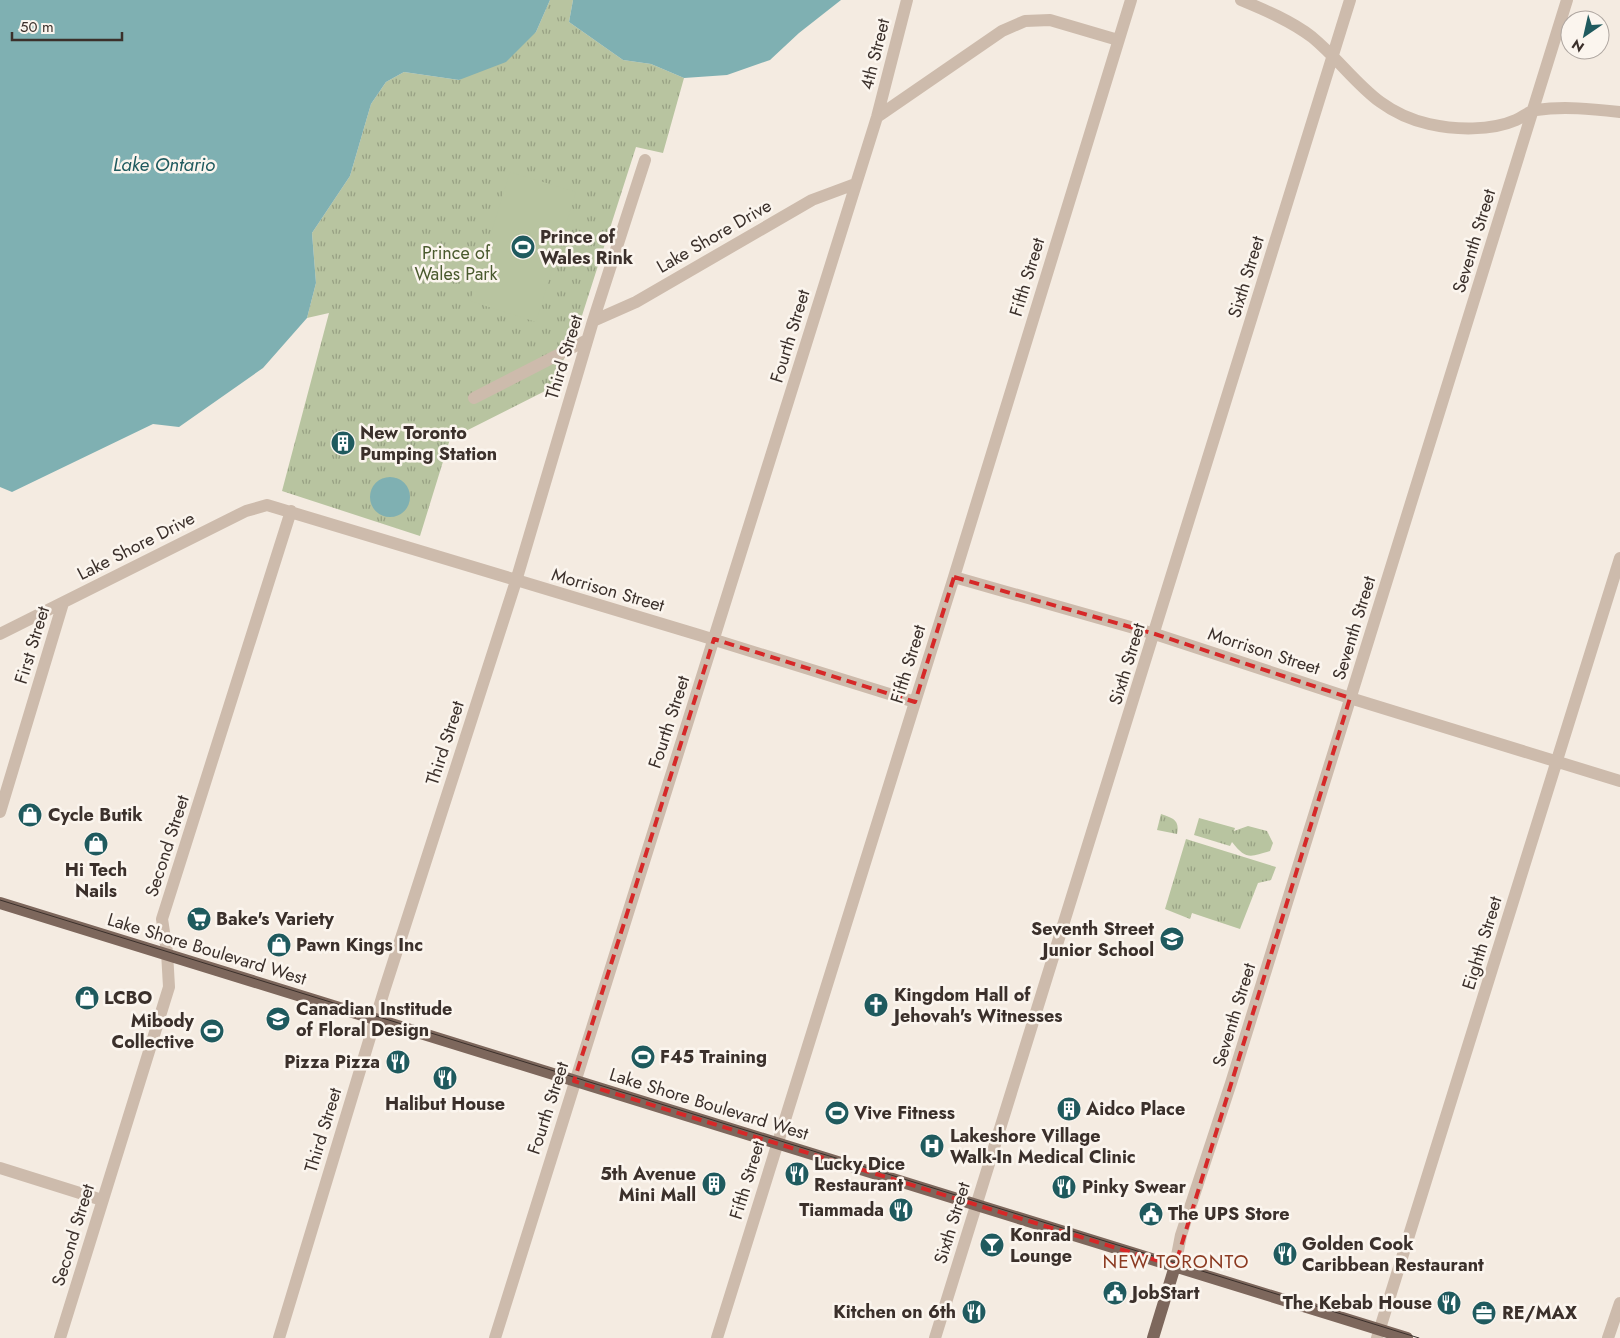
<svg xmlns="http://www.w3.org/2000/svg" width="1620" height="1338" font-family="Jost,sans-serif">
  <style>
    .park { fill: url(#park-tufts) }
    .garden { fill: #b8c4a0 }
    .water { fill: #7fb0b2 }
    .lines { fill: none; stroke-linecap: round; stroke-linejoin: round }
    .minor { stroke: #cdbbac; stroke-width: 12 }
    .major { stroke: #7d675c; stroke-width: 12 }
    .tram { stroke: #3b302b; stroke-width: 1 }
    .marked { fill: none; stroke: #d62828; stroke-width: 4; stroke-dasharray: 10 6; stroke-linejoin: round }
    .labels { text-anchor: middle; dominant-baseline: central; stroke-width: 5; stroke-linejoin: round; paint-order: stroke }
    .street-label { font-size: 18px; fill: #3b302b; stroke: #fbf5ee }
    .poi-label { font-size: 18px; font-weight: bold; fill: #3b302b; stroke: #fbf5ee; text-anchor: start }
    .park-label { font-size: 18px; fill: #4a5a2e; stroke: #fbf5ee }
    .water-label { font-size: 19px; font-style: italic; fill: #1f5a5e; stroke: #fbf5ee }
    .neighbourhood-label { font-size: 19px; letter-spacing: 1px; fill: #8c3b22; stroke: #fbf5ee }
  </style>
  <defs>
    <pattern id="park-tufts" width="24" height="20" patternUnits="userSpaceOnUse" patternTransform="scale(1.25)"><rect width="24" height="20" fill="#b8c4a0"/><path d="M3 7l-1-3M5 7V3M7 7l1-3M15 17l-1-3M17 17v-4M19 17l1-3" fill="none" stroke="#97a083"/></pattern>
  </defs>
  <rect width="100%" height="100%" fill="#f4ebe1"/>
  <!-- park -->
  <path class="park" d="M550 0H573L569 22 623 60 651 64 684 78 663 153 636 147 579 325 551 388 450 439 420 536 282 491 329 313 307 318 316 283 312 233 350 176 371 104 386 82 404 72 459 80 536 32Z
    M1161 814C1173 818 1180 820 1177 834L1157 830Z
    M1199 818 1235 828 1234 831 1248 826 1267 831 1273 843 1270 851C1250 857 1246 860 1232 842L1230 846 1194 835Z
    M1186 839 1276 867 1271 880 1258 883 1240 929 1192 913 1190 919 1165 909Z"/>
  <!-- garden -->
  <path class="garden" d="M510 172 576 192 536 322 470 301Z"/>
  <!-- water -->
  <path class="water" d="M0 0H550L536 32 506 62 459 80 404 72 386 82 371 104 350 176 312 233 316 283 307 318 263 368 179 427 153 424 12 492 0 487Z
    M573 0H841L799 33 770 60 727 75 684 78 651 64 623 60 569 22Z
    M370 497a20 20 0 1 1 40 0a20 20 0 1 1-40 0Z"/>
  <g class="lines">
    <!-- minor -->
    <path class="minor" d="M1241 0C1265 10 1291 21 1312 37 1353 71 1371 111 1429 124 1455 130 1491 131 1516 120 1523 117 1529 111 1536 110 1564 106 1592 109 1620 112
      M877 117 1002 31 1025 21 1050 20 1118 40
      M593 321 636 302 812 200 855 184
      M474 398 587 340
      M954 577 1155 634 1350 698 1620 781
      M0 634 246 511 267 505 699 635 915 702
      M0 812 63 603
      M0 1168 102 1200
      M1175 1266 1181 1235 1231 1083 1567 0
      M60 1338 169 987 167 952 162 919 291 511
      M279 1338 384 991 516 581 593 321 645 160
      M495 1338 877 117 907 0
      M717 1338 954 577 1131 0
      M935 1338 1350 0
      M1377 1338 1620 558
      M1608 1338 1620 1303"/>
    <!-- major -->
    <path class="major" d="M0 903 1407 1338
      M1153 1338 1175 1266"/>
    <!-- tram -->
    <path class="tram" d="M0 900 1419 1338"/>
  </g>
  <!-- marked area -->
  <path class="marked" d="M954 577 1155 634 1350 698 1175 1266 574 1081 714 639 915 702Z"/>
  <!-- icons -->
  <defs>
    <symbol id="stadium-disc" viewBox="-11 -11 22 22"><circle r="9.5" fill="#1f5a5e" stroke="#fbf5ee"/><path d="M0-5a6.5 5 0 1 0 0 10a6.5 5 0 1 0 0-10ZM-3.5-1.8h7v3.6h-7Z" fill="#fff"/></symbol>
    <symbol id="building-disc" viewBox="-11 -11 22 22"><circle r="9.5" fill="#1f5a5e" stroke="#fbf5ee"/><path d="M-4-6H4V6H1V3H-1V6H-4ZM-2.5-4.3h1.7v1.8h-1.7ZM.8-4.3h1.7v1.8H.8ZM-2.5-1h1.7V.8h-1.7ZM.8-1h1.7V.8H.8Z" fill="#fff"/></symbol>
    <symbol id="shop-disc" viewBox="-11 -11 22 22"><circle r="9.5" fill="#1f5a5e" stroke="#fbf5ee"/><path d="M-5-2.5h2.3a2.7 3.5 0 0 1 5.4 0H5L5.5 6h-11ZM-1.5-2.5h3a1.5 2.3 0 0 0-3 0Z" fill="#fff"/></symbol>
    <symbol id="supermarket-disc" viewBox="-11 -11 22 22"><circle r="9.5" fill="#1f5a5e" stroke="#fbf5ee"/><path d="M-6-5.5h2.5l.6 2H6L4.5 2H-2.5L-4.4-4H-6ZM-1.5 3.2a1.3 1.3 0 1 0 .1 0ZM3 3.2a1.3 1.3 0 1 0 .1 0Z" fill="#fff"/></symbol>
    <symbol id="school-disc" viewBox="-11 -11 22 22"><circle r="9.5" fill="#1f5a5e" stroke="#fbf5ee"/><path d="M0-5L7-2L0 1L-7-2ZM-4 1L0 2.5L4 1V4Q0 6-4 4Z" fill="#fff"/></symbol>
    <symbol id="church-disc" viewBox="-11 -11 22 22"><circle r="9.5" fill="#1f5a5e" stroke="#fbf5ee"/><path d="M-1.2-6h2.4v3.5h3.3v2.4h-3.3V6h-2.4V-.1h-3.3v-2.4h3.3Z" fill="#fff"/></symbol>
    <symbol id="university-disc" viewBox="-11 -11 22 22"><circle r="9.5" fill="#1f5a5e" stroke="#fbf5ee"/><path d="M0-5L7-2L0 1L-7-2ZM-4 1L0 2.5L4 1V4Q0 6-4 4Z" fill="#fff"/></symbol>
    <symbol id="restaurant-disc" viewBox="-11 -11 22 22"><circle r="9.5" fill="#1f5a5e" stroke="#fbf5ee"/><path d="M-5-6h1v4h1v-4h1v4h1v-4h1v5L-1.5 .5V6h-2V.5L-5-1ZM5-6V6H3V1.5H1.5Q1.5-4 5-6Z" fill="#fff"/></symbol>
    <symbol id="hospital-disc" viewBox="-11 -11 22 22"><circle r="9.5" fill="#1f5a5e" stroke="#fbf5ee"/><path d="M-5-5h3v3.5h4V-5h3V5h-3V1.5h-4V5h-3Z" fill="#fff"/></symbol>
    <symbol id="civic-disc" viewBox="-11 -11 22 22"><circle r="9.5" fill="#1f5a5e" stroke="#fbf5ee"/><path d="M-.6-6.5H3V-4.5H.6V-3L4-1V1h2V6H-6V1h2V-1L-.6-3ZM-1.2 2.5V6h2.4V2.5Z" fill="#fff"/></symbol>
    <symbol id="bar-disc" viewBox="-11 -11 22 22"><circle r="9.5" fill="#1f5a5e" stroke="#fbf5ee"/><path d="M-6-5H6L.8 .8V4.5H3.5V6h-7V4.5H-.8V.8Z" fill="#fff"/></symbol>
    <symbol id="office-disc" viewBox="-11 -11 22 22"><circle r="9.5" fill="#1f5a5e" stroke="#fbf5ee"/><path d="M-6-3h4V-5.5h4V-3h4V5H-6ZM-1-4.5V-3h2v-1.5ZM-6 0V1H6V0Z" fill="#fff"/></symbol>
  </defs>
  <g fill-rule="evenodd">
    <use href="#stadium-disc" x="509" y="233" width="28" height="28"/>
    <use href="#building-disc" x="329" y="429" width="28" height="28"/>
    <use href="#shop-disc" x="16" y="801" width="28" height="28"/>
    <use href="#shop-disc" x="82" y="830" width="28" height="28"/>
    <use href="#supermarket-disc" x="185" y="905" width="28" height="28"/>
    <use href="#school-disc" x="1158" y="925" width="28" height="28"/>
    <use href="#shop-disc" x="265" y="931" width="28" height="28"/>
    <use href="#shop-disc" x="73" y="984" width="28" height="28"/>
    <use href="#church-disc" x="862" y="991" width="28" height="28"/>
    <use href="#university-disc" x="264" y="1005" width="28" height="28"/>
    <use href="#stadium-disc" x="198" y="1017" width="28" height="28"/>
    <use href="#stadium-disc" x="629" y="1043" width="28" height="28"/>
    <use href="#restaurant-disc" x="384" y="1048" width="28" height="28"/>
    <use href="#restaurant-disc" x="431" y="1064" width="28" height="28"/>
    <use href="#building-disc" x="1055" y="1095" width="28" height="28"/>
    <use href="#stadium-disc" x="823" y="1099" width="28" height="28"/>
    <use href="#hospital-disc" x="918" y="1132" width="28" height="28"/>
    <use href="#restaurant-disc" x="783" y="1160" width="28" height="28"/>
    <use href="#building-disc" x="700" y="1170" width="28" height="28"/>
    <use href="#restaurant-disc" x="1050" y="1173" width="28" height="28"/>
    <use href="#restaurant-disc" x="887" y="1196" width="28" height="28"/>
    <use href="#civic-disc" x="1137" y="1200" width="28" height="28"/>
    <use href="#bar-disc" x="978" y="1231" width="28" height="28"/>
    <use href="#restaurant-disc" x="1271" y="1240" width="28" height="28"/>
    <use href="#civic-disc" x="1101" y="1279" width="28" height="28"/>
    <use href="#restaurant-disc" x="1435" y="1289" width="28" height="28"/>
    <use href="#restaurant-disc" x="960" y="1298" width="28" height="28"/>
    <use href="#office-disc" x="1470" y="1299" width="28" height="28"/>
  </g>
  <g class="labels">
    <!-- street labels -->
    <g class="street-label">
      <text transform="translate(875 54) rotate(-76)">4th Street</text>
      <text transform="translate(714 236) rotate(-30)">Lake Shore Drive</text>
      <text transform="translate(1474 241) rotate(-73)">Seventh Street</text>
      <text transform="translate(1027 277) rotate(-73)">Fifth Street</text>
      <text transform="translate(1246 277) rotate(-73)">Sixth Street</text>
      <text transform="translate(790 336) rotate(-73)">Fourth Street</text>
      <text transform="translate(564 357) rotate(-73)">Third Street</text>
      <text transform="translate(136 546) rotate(-27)">Lake Shore Drive</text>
      <text transform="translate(608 590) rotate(16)">Morrison Street</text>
      <text transform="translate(1354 628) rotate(-73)">Seventh Street</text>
      <text transform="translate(32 645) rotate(-73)">First Street</text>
      <text transform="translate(1264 651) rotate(18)">Morrison Street</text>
      <text transform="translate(908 664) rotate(-73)">Fifth Street</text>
      <text transform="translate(1127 664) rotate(-73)">Sixth Street</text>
      <text transform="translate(669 722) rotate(-72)">Fourth Street</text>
      <text transform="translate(445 743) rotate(-72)">Third Street</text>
      <text transform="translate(167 846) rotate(-72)">Second Street</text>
      <text transform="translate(1482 943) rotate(-73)">Eighth Street</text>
      <text transform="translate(207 949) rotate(17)">Lake Shore Boulevard West</text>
      <text transform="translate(1234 1015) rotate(-73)">Seventh Street</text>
      <text transform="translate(709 1104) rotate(17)">Lake Shore Boulevard West</text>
      <text transform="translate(548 1108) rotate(-72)">Fourth Street</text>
      <text transform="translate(323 1130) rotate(-73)">Third Street</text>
      <text transform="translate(747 1180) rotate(-73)">Fifth Street</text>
      <text transform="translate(952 1223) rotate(-73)">Sixth Street</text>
      <text transform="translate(73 1235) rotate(-73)">Second Street</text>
    </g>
    <!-- poi labels -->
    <g class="poi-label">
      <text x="540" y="237">Prince of<tspan x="540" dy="21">Wales Rink</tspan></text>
      <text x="360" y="433">New Toronto<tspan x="360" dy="21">Pumping Station</tspan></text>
      <text x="48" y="815">Cycle Butik</text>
      <text x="96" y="870" text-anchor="middle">Hi Tech<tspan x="96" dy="21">Nails</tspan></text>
      <text x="216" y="919">Bake's Variety</text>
      <text x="1154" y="929" text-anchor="end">Seventh Street<tspan x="1154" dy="21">Junior School</tspan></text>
      <text x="296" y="945">Pawn Kings Inc</text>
      <text x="894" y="995">Kingdom Hall of<tspan x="894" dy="21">Jehovah's Witnesses</tspan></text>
      <text x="104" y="998">LCBO</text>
      <text x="296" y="1009">Canadian Institude<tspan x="296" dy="21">of Floral Design</tspan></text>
      <text x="194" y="1021" text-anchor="end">Mibody<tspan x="194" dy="21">Collective</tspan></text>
      <text x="660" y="1057">F45 Training</text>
      <text x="380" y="1062" text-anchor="end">Pizza Pizza</text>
      <text x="445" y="1104" text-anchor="middle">Halibut House</text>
      <text x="1086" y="1109">Aidco Place</text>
      <text x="854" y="1113">Vive Fitness</text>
      <text x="950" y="1136">Lakeshore Village<tspan x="950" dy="21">Walk-In Medical Clinic</tspan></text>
      <text x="814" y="1164">Lucky Dice<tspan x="814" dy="21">Restaurant</tspan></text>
      <text x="696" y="1174" text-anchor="end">5th Avenue<tspan x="696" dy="21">Mini Mall</tspan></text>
      <text x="1082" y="1187">Pinky Swear</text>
      <text x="884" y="1210" text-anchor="end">Tiammada</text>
      <text x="1168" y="1214">The UPS Store</text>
      <text x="1010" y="1235">Konrad<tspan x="1010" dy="21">Lounge</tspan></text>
      <text x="1302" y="1244">Golden Cook<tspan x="1302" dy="21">Caribbean Restaurant</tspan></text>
      <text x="1132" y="1293">JobStart</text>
      <text x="1432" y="1303" text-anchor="end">The Kebab House</text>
      <text x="956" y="1312" text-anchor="end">Kitchen on 6th</text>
      <text x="1502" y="1313">RE/MAX</text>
    </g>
    <!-- park labels -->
    <g class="park-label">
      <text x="456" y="253">Prince of<tspan x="456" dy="21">Wales Park</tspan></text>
    </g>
    <!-- water labels -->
    <g class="water-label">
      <text x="164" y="164">Lake Ontario</text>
    </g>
    <!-- neighbourhood labels -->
    <g class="neighbourhood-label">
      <text x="1176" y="1261">NEW TORONTO</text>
    </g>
  </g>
  <!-- north arrow -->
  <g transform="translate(1585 35) rotate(214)"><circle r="24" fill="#fbf5ee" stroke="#aea6a0"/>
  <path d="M0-4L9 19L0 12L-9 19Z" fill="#1f5a5e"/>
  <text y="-8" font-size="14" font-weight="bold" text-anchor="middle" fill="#3b302b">N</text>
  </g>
  <!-- scale -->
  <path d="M12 32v8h110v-8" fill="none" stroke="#3b302b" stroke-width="2.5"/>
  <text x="20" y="32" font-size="15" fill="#3b302b" stroke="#fbf5ee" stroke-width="4" paint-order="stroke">50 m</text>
</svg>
